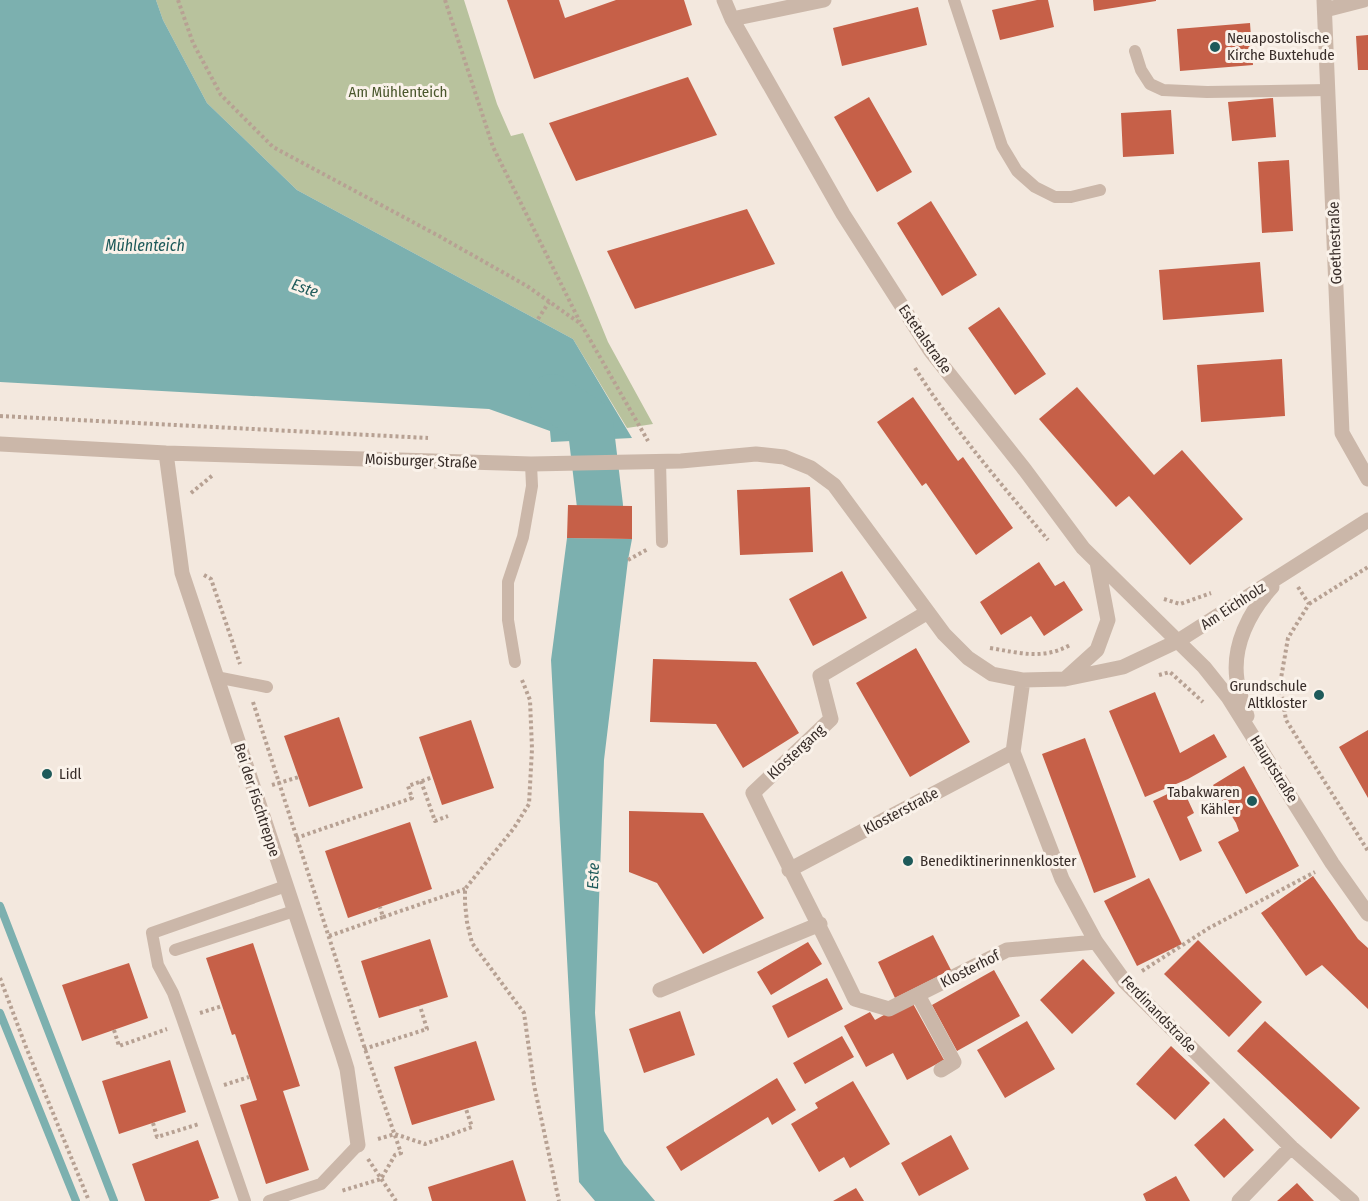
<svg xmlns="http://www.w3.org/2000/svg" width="1368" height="1201" font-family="'Fira Sans Condensed',sans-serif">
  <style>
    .green { fill: #b8c29d }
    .water { fill: #7cb0af }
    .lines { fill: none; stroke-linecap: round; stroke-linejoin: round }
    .stream { stroke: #7cb0af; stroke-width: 8 }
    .river { stroke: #7cb0af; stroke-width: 46 }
    .building { fill: #c66048 }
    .path { stroke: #b7a193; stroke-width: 4; stroke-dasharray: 3 3; stroke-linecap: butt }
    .lane { stroke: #cbb7a9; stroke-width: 12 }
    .street { stroke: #cbb7a9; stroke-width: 15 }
    .poi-dot { fill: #1e5a5a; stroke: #faf2ea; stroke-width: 2 }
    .labels { text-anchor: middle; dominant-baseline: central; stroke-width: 6; stroke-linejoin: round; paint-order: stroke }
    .poi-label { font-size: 15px; fill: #382d29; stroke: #faf2ea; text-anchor: start }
    .park-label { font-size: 15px; fill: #4a572d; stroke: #faf2ea }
    .street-label { font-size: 15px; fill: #382d29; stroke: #faf2ea }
    .water-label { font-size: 16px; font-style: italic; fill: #1e5a5a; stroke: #faf2ea }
  </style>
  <rect width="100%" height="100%" fill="#f3e8de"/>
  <!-- green -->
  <path class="green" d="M156 0H464L497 104 511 136 523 133 608 342 653 424 627 428 573 339 297 190 207 103 163 20Z"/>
  <!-- water -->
  <path class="water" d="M0 0H156L163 20 207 103 297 190 573 339 632 438 551 442 550 431 489 409 0 382Z
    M567 538 632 539 628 560 604 760 595 1013 604 1131 624 1164 655 1201H595L579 1182 551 660Z"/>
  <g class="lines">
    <!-- stream -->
    <path class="stream" d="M0 906 114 1201
      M0 1013 76 1201"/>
    <!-- river -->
    <path class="river" d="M552 397 590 422 600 506"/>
  </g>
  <!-- building -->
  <path class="building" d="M507 0H559L565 18 616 0H684L692 25 534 79Z
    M1037 0H1048L1054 27 1000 40 992 10Z
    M1093 0H1156V1L1094 11Z
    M918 7 927 45 842 66 833 28Z
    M1250 23 1253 65 1180 71 1177 29Z
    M1368 35V70H1358L1356 36Z
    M688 77 717 135 576 181 549 123Z
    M869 97 912 172 877 192 834 117Z
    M1273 98 1276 137 1232 141 1228 102Z
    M1171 110 1174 154 1123 157 1121 113Z
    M1289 160 1293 231 1262 233 1258 162Z
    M931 201 977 275 942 296 897 223Z
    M747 209 775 264 635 309 607 251Z
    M1260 262 1264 312 1163 320 1159 270Z
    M999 307 1046 374 1015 395 968 328Z
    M1282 359 1285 416 1201 422 1197 365Z
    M1077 387 1154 475 1182 450 1243 519 1190 565 1129 496 1116 507 1039 419Z
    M913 397 958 461 963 457 1013 528 976 555 926 483 922 486 877 422Z
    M810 487 813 552 740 555 737 490Z
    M568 505 632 506V539L567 538Z
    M1039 562 1055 586 1064 581 1083 610 1044 636 1031 616 1001 635 980 602Z
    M842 571 867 618 813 646 789 599Z
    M916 648 970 742 910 777 856 683Z
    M653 659 756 662 799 733 743 768 716 724 650 722Z
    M1155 692 1180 753 1214 734 1227 757 1188 779 1145 797 1109 711Z
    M339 717 363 788 309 807 284 736Z
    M471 720 494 788 442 805 419 737Z
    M1368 730V798L1339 747Z
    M1085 738 1136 877 1094 893 1042 754Z
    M1244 766 1299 866 1246 894 1218 842 1239 831 1236 823 1213 785Z
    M1182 787 1194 813 1187 817 1202 851 1180 861 1153 801Z
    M629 811 703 813 764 918 703 954 657 883 629 872Z
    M410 822 432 889 348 918 325 851Z
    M1313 876 1358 939 1368 948V1009L1322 965 1306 976 1261 913Z
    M1149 878 1182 944 1137 966 1104 901Z
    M933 935 951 970 895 998 878 962Z
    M430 939 448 997 379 1018 361 961Z
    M1198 940 1262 1002 1229 1037 1164 974Z
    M808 942 822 964 771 995 757 972Z
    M253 943 300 1086 283 1091 309 1170 266 1184 240 1105 257 1100 235 1034 232 1035 206 958Z
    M1083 959 1115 993 1072 1034 1040 1000Z
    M129 963 148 1018 82 1041 62 985Z
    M994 970 1020 1016 957 1051 932 1005Z
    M827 978 843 1009 788 1038 772 1006Z
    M911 1000 944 1060 907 1080 893 1053 866 1067 844 1026 870 1012 875 1020Z
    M680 1011 695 1055 644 1073 629 1029Z
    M1027 1021 1055 1069 1005 1098 977 1050Z
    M1265 1021 1360 1108 1331 1139 1237 1051Z
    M842 1036 854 1057 805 1084 793 1063Z
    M476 1041 495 1100 412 1125 394 1067Z
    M1171 1046 1210 1083 1175 1120 1136 1084Z
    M170 1060 186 1112 119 1134 102 1081Z
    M777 1078 796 1110 772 1125 768 1117 681 1171 666 1147Z
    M853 1081 890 1144 850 1168 844 1157 819 1172 791 1124 818 1108 815 1103Z
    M1224 1118 1254 1150 1224 1178 1194 1145Z
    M951 1135 969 1169 919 1196 901 1163Z
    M198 1140 219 1198 209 1201H145L132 1164Z
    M513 1160 526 1201H432L428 1187Z
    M1176 1176 1190 1201H1146L1143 1194Z
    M1297 1183 1314 1201H1277Z
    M856 1188 864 1201H833Z"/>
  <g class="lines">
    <!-- path -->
    <path class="path" d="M178 0 193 43 221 95 273 147 437 235 527 286 581 324 648 441
      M445 0 493 147 580 322
      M538 319 549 302
      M915 368C954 430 1002 485 1048 540
      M0 416 428 438
      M191 493 213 475
      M628 560 648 549
      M204 575 211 579 240 664
      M1298 587 1309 604 1288 638 1280 684 1286 720 1368 851
      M1164 599 1180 604 1211 593
      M1309 604 1368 567
      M990 648C1020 653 1043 660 1070 645
      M1159 675 1170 672 1203 702
      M522 680 530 700 532 749 529 804 514 828 465 889V903L467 922 472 943 524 1013 534 1085 559 1201
      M253 702 365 1049 401 1153 395 1155 381 1179 341 1191
      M421 781 435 821 448 816
      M272 785 299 777
      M296 838 412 798 408 786 433 777
      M383 917 465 889
      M329 936 383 917 380 907
      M1142 971 1209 928 1315 872
      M0 978 26 1047 89 1201
      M200 1013 222 1006
      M114 1030 119 1046 167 1029
      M364 1049 427 1029 420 1006
      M224 1085 249 1077
      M153 1123 157 1137 199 1124
      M378 1139 395 1134 425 1144 472 1127 466 1109
      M368 1159 396 1201"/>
    <!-- lane -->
    <path class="lane" d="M954 0 1002 146 1017 171 1035 187 1055 197H1071L1100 190
      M1135 51 1141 70 1150 84 1163 90 1207 92 1328 90
      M660 461 662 542
      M515 662 508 620V582L523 537 532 486 531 464
      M216 677 267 687
      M175 950 294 911
      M245 1201 182 1018 173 993 158 965 152 933 286 886
      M269 1201 321 1184 358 1145"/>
    <!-- street -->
    <path class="street" d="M724 0 732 19 843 214 930 350 1025 470 1083 548 1204 667 1228 697 1332 863 1368 914
      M1324 0 1342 433 1368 479
      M1325 10 1364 0
      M732 19 824 0
      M0 444 166 453 531 464 681 461 756 454 784 457 811 468 834 485 944 634 968 658 992 674 1023 680 1065 679 1123 667 1178 641 1368 520
      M166 453 182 573 343 1056 347 1069 358 1145
      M928 612 820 676 831 719 753 793C786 862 822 930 855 999L889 1009 1007 950 1096 942
      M1066 678 1097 650 1108 620 1097 562
      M1023 680 1013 752 1062 879 1096 942 1125 982 1291 1147 1352 1201
      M1247 716C1244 705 1238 692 1237 680 1232 646 1249 612 1272 587
      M789 870 1013 752
      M660 990 820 924
      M918 995 954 1062 941 1070
      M1239 1201 1291 1147"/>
  </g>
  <!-- markers -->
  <g class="poi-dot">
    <circle cx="1215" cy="47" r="6"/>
    <circle cx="1319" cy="695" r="6"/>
    <circle cx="47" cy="774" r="6"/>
    <circle cx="1252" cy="801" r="6"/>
    <circle cx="908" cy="861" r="6"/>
  </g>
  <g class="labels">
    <!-- poi labels -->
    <g class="poi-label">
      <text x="1227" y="38">Neuapostolische<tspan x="1227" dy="17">Kirche Buxtehude</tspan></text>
      <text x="1307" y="686" text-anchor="end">Grundschule<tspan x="1307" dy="17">Altkloster</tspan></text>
      <text x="59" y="774">Lidl</text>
      <text x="1240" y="792" text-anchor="end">Tabakwaren<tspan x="1240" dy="17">Kähler</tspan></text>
      <text x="920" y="861">Benediktinerinnenkloster</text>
    </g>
    <!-- park labels -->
    <g class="park-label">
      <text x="398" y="92">Am Mühlenteich</text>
    </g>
    <!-- street labels -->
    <g class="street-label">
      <text transform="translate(1335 243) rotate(-92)">Goethestraße</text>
      <text transform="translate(925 339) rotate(55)">Estetalstraße</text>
      <text transform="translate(421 461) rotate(2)">Moisburger Straße</text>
      <text transform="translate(1233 606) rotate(-33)">Am Eichholz</text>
      <text transform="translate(796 752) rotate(-43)">Klostergang</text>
      <text transform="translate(1274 769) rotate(58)">Hauptstraße</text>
      <text transform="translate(257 800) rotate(72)">Bei der Fischtreppe</text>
      <text transform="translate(901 811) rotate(-28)">Klosterstraße</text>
      <text transform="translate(970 969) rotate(-27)">Klosterhof</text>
      <text transform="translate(1159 1014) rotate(46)">Ferdinandstraße</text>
    </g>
    <!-- water labels -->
    <g class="water-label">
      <text x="145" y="245">Mühlenteich</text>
      <text transform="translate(305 288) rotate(19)">Este</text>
      <text transform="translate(593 876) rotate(-88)">Este</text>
    </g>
  </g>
</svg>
